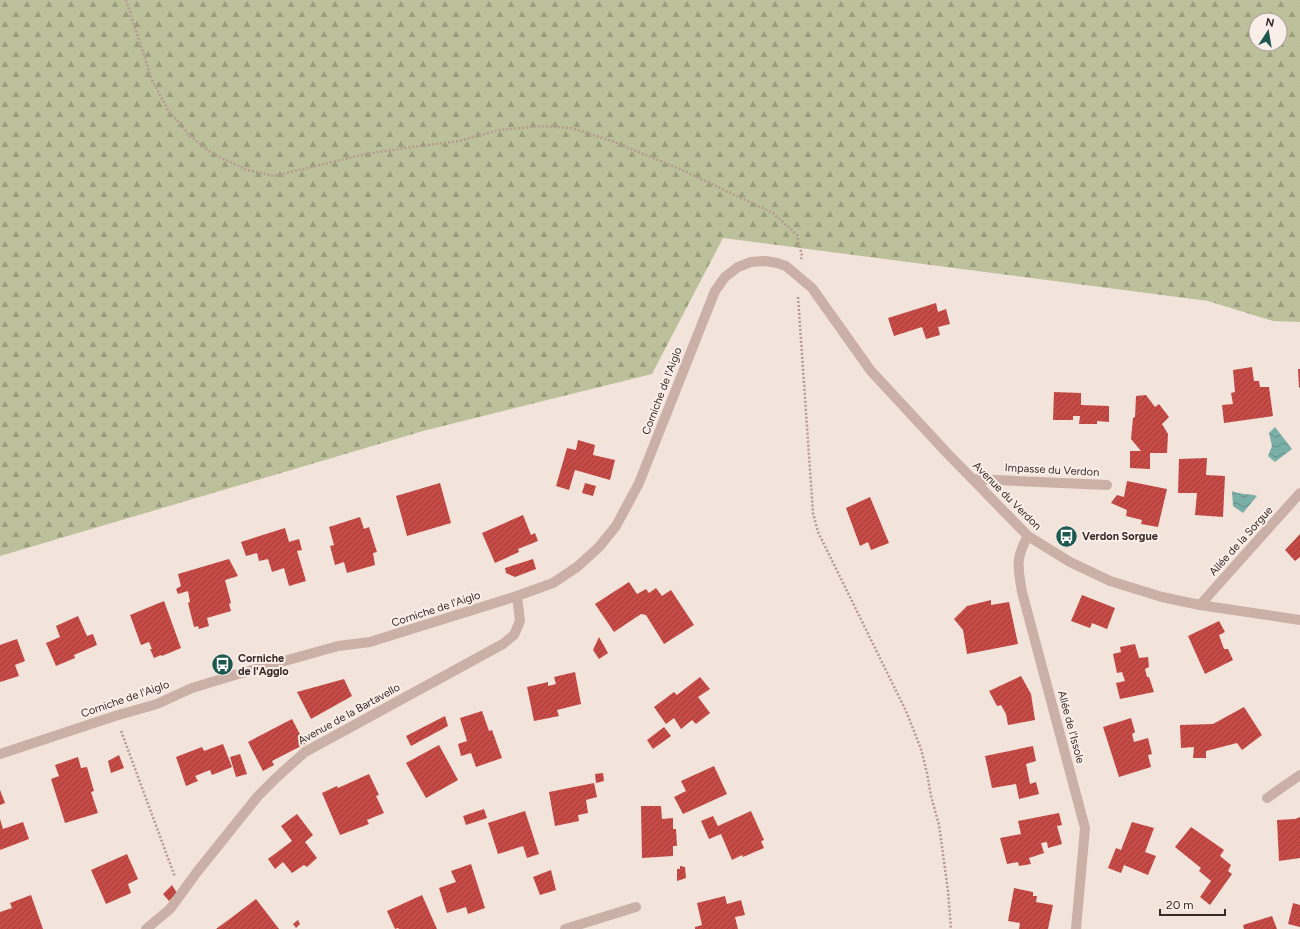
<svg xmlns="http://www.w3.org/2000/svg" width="1300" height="929" font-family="Figtree,sans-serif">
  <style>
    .forest { fill: url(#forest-firs); fill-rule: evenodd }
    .water { fill: url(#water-waves) }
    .building { fill: url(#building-hatch) }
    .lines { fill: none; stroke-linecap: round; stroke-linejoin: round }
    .path { stroke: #b69a91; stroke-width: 2.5; stroke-dasharray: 2 2; stroke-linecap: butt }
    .street { stroke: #cab0a7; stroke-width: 10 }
    .labels { text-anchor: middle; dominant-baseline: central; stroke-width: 4; stroke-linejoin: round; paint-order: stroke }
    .street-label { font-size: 11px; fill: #362928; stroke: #f9eee8 }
    .poi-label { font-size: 11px; font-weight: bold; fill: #362928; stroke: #f9eee8; text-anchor: start }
  </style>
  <defs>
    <pattern id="forest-firs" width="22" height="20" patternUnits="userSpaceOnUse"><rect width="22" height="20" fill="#bcc19b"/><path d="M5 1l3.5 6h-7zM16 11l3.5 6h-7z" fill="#9a9d7e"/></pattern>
    <pattern id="water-waves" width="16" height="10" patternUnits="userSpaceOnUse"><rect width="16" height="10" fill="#7aafa7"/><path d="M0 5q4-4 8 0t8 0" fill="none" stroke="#658e88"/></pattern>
    <pattern id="building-hatch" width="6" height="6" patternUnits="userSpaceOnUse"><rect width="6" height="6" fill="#c64b46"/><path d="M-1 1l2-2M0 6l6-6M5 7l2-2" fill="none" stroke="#a23e3a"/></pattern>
  </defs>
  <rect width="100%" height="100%" fill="#f2e3db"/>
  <!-- forest -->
  <path class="forest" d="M0 0H1300V322L1273 321 1208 301 723 238 652 374 423 431 0 556ZM1256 20H1280V44H1256Z"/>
  <!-- water -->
  <path class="water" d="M1275 427 1292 449 1275 462 1268 456 1272 446 1269 433Z
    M1232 491C1240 495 1248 493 1257 496L1243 513 1233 506Z"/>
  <!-- building -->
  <path class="building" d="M936 303 938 312 946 309 950 324 938 327 940 335 926 339 922 327 894 336 888 318Z
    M1252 367 1254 381H1259L1260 387H1269L1273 416 1224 423 1222 405 1233 404 1231 393 1235 392 1233 370Z
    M1298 369H1300V387L1299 388Z
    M1054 392 1081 393V405L1109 406V422L1097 421V424H1079L1080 416H1073V420H1053Z
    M1146 395 1155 407 1159 404 1169 417 1162 424 1168 434 1167 453H1150V469L1130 468V451H1141L1131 439 1133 418 1135 417 1136 396Z
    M578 440 595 445 593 455 615 460 610 480 575 470 569 490 556 486 567 448 576 450Z
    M1207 458 1206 475 1225 476 1223 517 1195 515 1197 493H1178L1179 459Z
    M1127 481 1167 489 1158 527 1141 524 1142 520 1126 516 1127 510 1111 503 1117 495 1124 497Z
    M440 483 451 523 407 536 396 496Z
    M585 483 596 486 593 496 582 493Z
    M870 497 889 543 871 550 868 542 860 546 846 508Z
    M523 515 531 535 535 533 538 541 518 549 519 552 495 563 482 533Z
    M360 517 364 529 369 527 377 552 373 553 375 565 347 573 344 562 335 565 330 546 334 545 329 527Z
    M285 528 289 542 299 539 302 550 297 551 306 581 289 586 284 568 272 572 268 559 259 561 257 553 246 556 241 542Z
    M1300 534V557L1295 561 1285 550Z
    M229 559 238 576 225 580 231 603 229 604 231 611 207 618 209 626 199 629 198 626 194 627 188 603 190 602 188 591 178 594 176 589 181 586 178 574Z
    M533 559 536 569 515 577 506 573 505 568Z
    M629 582 637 594 646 589 649 593 656 588 662 596 671 590 694 625 664 644 646 615 641 614 614 632 595 604Z
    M1082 595 1115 608 1107 629 1092 623 1090 628 1071 621Z
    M991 600V605L1009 602 1018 644 967 654 963 630 954 619 967 606Z
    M164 601 181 648 162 656 161 655 154 658 150 649H152L149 642 141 645 130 615Z
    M78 616 87 636 93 634 97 645 74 655 75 658 56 666 46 643 60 637 56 626Z
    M1219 621 1225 632 1219 635 1224 649H1228L1233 660 1205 674 1188 636Z
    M599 637 608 653 599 659 593 650Z
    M17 639 25 661 15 665 19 676 0 682V645Z
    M1135 644 1139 658 1148 657 1149 667 1145 669 1147 677H1149L1154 692 1120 699 1116 683 1125 681 1122 672 1117 673 1113 654 1121 652 1120 647Z
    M575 672 581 704 557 710 559 716 534 721 527 687 548 682V686L556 684 554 677Z
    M1021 676 1031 694 1035 720 1008 725 1006 714 1001 705 997 706 989 691Z
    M700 677 710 689 698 697 710 713 696 724 692 720 681 729 674 718 666 724 654 707 674 692 677 695Z
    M344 679 352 696 311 719 297 692Z
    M1244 707 1262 735 1242 750 1237 743 1206 751V758H1193L1194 747 1181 748 1180 725 1213 724Z
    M482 711 489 731 492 730 502 758 476 767 471 753 461 756 458 744 467 741 460 718Z
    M445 716 448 726 411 746 406 736Z
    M1131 718 1135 732 1132 734 1134 742 1148 738 1152 754 1148 755 1151 767 1119 777 1103 727Z
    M292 719 305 744 272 761 274 765 263 771 248 742Z
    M664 727 671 736 653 749 647 740Z
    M223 744 232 767 212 775 210 770 195 776 198 781 186 786 176 757 202 747 204 751Z
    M439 745 458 780 426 798 406 763Z
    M1033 746 1036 761 1026 764 1030 784 1036 782 1039 794 1019 799 1016 784 992 788 985 756Z
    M240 754 247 774 236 777 230 757Z
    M119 755 124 768 111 773 108 761Z
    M78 757 81 768 87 767 94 791 91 792 98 813 65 823 51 779 59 776 55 765Z
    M714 766 727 794 683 814 674 797 686 791 681 781Z
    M603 773 604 781 596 783 595 774Z
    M369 774 379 795 376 796 384 813 367 820 369 824 340 835 322 793 337 786 338 788Z
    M594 783 597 797 586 800 588 813 578 815 579 821 555 826 549 792Z
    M0 790 5 803 0 805Z
    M641 806H661L662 819 673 818V829H676L677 846H673V856L642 858Z
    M484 809 487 818 466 825 463 816Z
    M525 811 539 854 527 858 523 846 498 854 488 823Z
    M751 811 764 840 761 841 764 848 743 857 742 855 732 860 721 834 709 839 701 821 713 816 718 826Z
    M1059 813 1062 825 1057 826 1062 844 1048 848 1047 842 1041 843 1044 853 1029 858 1031 864 1019 866 1018 862 1007 864 1000 838 1021 834 1018 821Z
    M297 814 313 835 305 842 317 858 307 867 304 865 292 873 283 862 275 869 268 859 292 841 281 826Z
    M1300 817V858L1279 861 1277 820 1295 819Z
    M0 819 3 829 23 822 29 839 0 850Z
    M1132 822 1154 828 1145 852 1156 856 1148 875 1124 865 1121 873 1108 868 1116 848 1121 850Z
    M1191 827 1224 850 1220 856 1231 865 1228 871 1232 874 1210 905 1200 897 1211 881 1199 871 1201 868 1175 847Z
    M127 854 138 879 128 884 131 893 106 904 91 870Z
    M471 864 485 908 468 914 466 907 447 913 439 888 456 882 451 871Z
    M680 866 685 867 686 878 677 881V869H680Z
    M551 870 556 890 540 895 533 877Z
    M172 885 177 893 169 901 163 894Z
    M1014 888 1033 892V896H1037L1036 902 1053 905 1048 929H1019L1020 923 1008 921Z
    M31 895 43 929H0V912L12 908 10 903Z
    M422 895 437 929H399L398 928 395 929 387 911Z
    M725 896 727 904 741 900 745 915 735 917 738 929H695V927L702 925 697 903Z
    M256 899 279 929H216L235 915Z
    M1293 903 1300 905V927L1288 924Z
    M1272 916 1277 929H1244L1243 925Z
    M298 920 300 924 296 928 293 924Z"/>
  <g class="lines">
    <!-- path -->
    <path class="path" d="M126 0 152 80 168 110 190 136 213 154 247 170 274 176 366 154 405 148 459 141 499 130 542 126 571 128 612 141 682 170 773 213 797 235 802 256 801 259
      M798 297 813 513 818 532 906 711 921 749 927 773 931 796 939 825 948 891 951 929
      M121 731 175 877"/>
    <!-- street -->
    <path class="street" d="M973 479 1107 485
      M1028 536C1015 558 1018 568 1022 592L1085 828 1076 929
      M1200 605 1300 493
      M0 754 115 716 157 704 192 688 238 674 338 646 370 642 517 596 553 583 577 567 599 547 616 526 639 483 715 291 725 277 738 267 751 262 765 261 777 263 786 266 812 288 871 371 947 453 1028 536 1070 562 1110 581 1162 597 1200 605 1300 620
      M1267 798 1300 775
      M146 929 170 909 197 872 258 796 277 777 305 752 503 644 514 635 520 621 517 596
      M565 929 636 907"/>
  </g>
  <!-- icons -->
  <defs>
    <symbol id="bus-disc" viewBox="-11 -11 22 22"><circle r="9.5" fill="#1d5850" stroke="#f9eee8"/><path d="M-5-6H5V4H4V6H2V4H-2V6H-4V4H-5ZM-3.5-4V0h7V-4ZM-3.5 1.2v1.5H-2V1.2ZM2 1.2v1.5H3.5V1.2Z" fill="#fff"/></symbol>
  </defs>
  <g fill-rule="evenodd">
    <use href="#bus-disc" x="1054" y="524" width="25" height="25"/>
    <use href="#bus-disc" x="210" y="652" width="25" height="25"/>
  </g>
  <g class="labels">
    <!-- street labels -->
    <g class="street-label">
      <text transform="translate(662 391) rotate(-69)">Corniche de l'Aiglo</text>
      <text transform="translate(1052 470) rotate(3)">Impasse du Verdon</text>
      <text transform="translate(1007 496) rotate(45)">Avenue du Verdon</text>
      <text transform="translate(1241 541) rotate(-48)">Allée de la Sorgue</text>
      <text transform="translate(436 609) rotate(-18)">Corniche de l'Aiglo</text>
      <text transform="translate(125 699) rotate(-19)">Corniche de l'Aiglo</text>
      <text transform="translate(349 714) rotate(-29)">Avenue de la Bartavello</text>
      <text transform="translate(1071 727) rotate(75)">Allée de l'Issole</text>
    </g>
    <!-- poi labels -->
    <g class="poi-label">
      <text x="1082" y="536">Verdon Sorgue</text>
      <text x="238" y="658">Corniche<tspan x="238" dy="13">de l'Agglo</tspan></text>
    </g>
  </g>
  <!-- north arrow -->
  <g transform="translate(1268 32) rotate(12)"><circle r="19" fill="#f9eee8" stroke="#ab9f9b"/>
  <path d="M0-3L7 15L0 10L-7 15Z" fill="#1d5850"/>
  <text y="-6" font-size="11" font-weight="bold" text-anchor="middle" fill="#362928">N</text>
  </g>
  <!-- scale -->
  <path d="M1160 909v6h65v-6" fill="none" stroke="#362928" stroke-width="2"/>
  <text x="1166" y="909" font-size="12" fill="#362928" stroke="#f9eee8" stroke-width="3" paint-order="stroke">20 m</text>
</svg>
